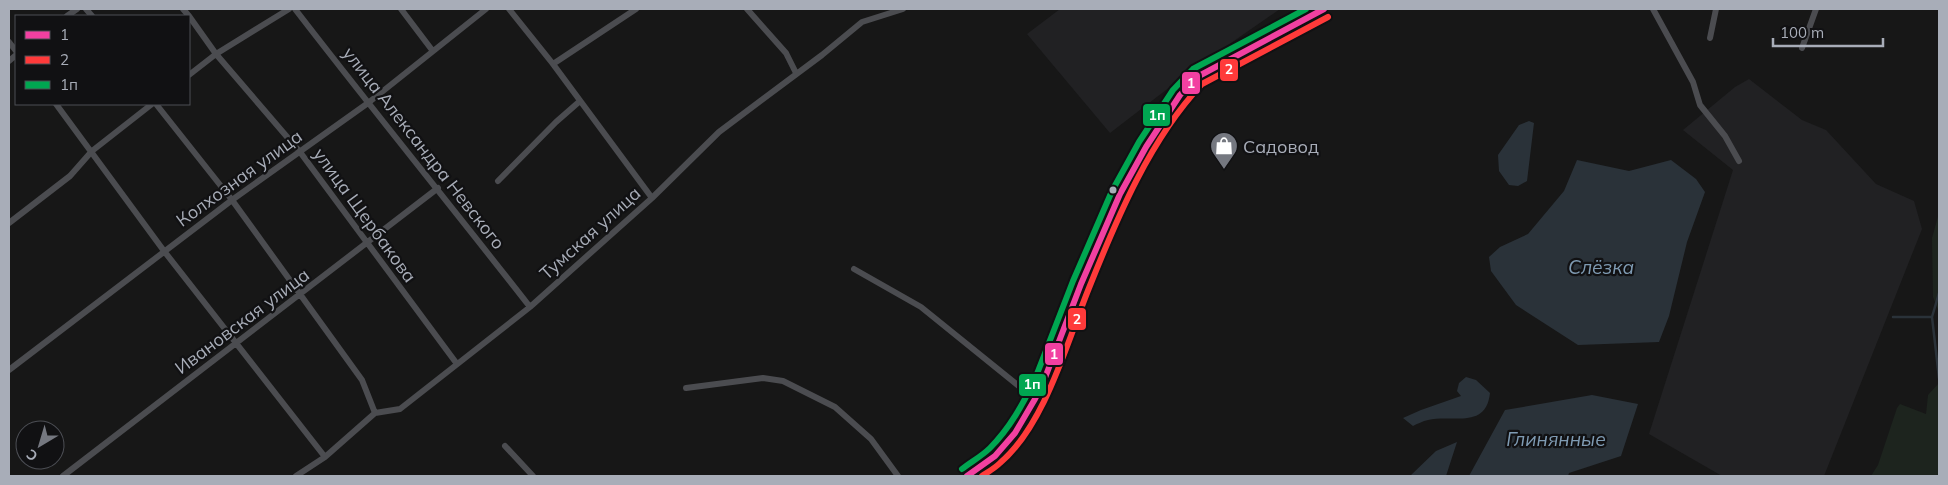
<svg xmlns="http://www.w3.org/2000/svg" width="1948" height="485" font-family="Mulish,sans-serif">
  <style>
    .built { fill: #212123 }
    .green { fill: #1d241e }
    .water { fill: #2a3239 }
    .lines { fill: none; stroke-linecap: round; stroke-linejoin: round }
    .stream { stroke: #2a3239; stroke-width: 2.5 }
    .street { stroke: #4b4c50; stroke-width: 6 }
    .secondary { stroke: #4a4a4e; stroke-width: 9 }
    .bus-1-casing { stroke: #111113; stroke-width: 10 }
    .bus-2-casing { stroke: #111113; stroke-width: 10 }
    .bus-3-casing { stroke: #111113; stroke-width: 10 }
    .bus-1 { stroke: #f240a1; stroke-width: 6 }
    .bus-2 { stroke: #ff3a3a; stroke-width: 6 }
    .bus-3 { stroke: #00a651; stroke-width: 6 }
    .bus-dot { fill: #a8adb8; stroke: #111113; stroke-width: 2 }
    .labels { text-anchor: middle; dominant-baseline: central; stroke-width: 4.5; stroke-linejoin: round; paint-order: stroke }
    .poi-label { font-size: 18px; fill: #a8adb8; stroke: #111113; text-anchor: start }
    .street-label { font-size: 18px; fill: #a8adb8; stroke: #111113 }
    .water-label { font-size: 19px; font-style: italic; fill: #7f9bb3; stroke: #111113 }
    .line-badge { stroke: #111113; stroke-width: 2 }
    .badge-label { font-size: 14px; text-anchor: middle; font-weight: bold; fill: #fff }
  </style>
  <rect width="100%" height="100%" fill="#171717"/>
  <!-- built -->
  <path class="built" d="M1060 9H1280L1192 70 1110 133 1027 34Z
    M1749 79 1802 120 1826 130 1876 184 1914 201 1922 229 1824 476H1722L1649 434 1733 170 1683 130 1735 87Z"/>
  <!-- green -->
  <path class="green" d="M1939 213V312L1933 297 1932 238Z
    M1939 383V476H1871L1878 465 1897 408 1900 404 1926 414 1928 395Z"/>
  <!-- water -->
  <path class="water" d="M1529 121 1534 123 1527 181 1518 186 1509 185 1499 171 1498 155 1519 125Z
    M1577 160 1629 171 1671 160 1696 179 1705 192 1687 242 1669 316 1659 342 1578 345 1516 305 1491 271 1489 257 1500 247 1528 234 1564 191Z
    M1466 377 1476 380 1490 393C1486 430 1452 414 1428 420 1423 421 1417 424 1413 426L1403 418 1421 410 1461 396 1457 391 1459 383Z
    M1592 395 1638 404 1621 456 1569 473 1568 476H1469L1505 410Z
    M1457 442 1446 476H1410L1436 451Z"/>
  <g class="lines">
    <!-- stream -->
    <path class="stream" d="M1939 293 1932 317 1939 378
      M1893 317H1932"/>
    <!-- street -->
    <path class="street" d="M86 9 92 16
      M183 9 189 16
      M295 9C372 109 452 207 530 307
      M401 9 432 50
      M509 9 553 64 652 198
      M747 9 786 53 796 73
      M1653 9 1693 82 1700 105 1725 136 1739 161
      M67 16 77 9
      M189 16 216 54 300 152 457 364
      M1710 38 1716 9
      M9 42 16 51
      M1802 48 1816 9
      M9 61 16 55
      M553 64 636 9
      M189 75 216 54 289 9
      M56 104 164 251 325 457
      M156 104 232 200 362 380 375 413
      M498 181 556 122 580 101
      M9 223 70 176 92 151 152 104
      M854 269 921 307 1035 399
      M9 370 232 200 368 103 486 9
      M686 388 763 378 783 381 835 407 871 439 898 476
      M505 446 533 476
      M63 476 438 188
      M296 476 325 457 375 413 400 409 530 307 652 198 719 132 822 55 862 22 903 9"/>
    <!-- secondary -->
    <path class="secondary" d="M967 476 995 456 1015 433 1035 399 1043 383 1081 284 1120 194 1146 147 1180 95 1197 77 1230 58 1324 9"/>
    <defs>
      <path id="bus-1" d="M967 476 995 456 1015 433 1035 399 1043 383 1081 284 1120 194 1146 147 1180 95 1197 77 1324 9"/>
      <path id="bus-2" d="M982 476C988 472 995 468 1000 463 1045 425 1067 342 1089 288 1117 218 1150 139 1202 84L1328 17"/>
      <path id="bus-3" d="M962 469C971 462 982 456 990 448 1010 428 1023 404 1035 379L1073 281 1112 191 1139 142 1173 90 1193 69 1306 9"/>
    </defs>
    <!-- bus-1 casing -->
    <use href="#bus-1" class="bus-1-casing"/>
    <!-- bus-2 casing -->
    <use href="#bus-2" class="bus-2-casing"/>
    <!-- bus-3 casing -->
    <use href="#bus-3" class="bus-3-casing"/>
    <!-- bus-1 -->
    <use href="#bus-1" class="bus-1"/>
    <!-- bus-2 -->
    <use href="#bus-2" class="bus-2"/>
    <!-- bus-3 -->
    <use href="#bus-3" class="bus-3"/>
  </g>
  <!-- icons -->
  <defs>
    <symbol id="shop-pin" viewBox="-11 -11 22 30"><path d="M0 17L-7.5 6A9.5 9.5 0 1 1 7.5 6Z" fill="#757880" stroke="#111113"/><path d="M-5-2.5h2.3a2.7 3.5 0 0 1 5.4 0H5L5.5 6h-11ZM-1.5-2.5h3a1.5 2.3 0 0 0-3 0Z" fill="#fff"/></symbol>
  </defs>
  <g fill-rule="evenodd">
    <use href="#shop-pin" x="1208" y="130" width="32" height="43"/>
  </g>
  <!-- markers -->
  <circle class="bus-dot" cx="1113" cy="190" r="4.5"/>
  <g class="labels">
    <!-- poi labels -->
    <g class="poi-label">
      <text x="1243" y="146">Садовод</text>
    </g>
    <!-- street labels -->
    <g class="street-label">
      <text transform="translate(424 148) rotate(52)">улица Александра Невского</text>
      <text transform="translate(239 178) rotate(-36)">Колхозная улица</text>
      <text transform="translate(365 215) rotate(54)">улица Щербакова</text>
      <text transform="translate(590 233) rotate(-42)">Тумская улица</text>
      <text transform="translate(242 321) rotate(-37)">Ивановская улица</text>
    </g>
    <!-- water labels -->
    <g class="water-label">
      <text x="1601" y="267">Слёзка</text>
      <text x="1556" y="439">Глинянные</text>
    </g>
  </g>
  <g class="line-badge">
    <rect x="1219" y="58" width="20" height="24" rx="5" fill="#ff3a3a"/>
    <rect x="1181" y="71" width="20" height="24" rx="5" fill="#f240a1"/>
    <rect x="1142" y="103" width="29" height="24" rx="5" fill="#00a651"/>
    <rect x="1067" y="307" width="20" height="24" rx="5" fill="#ff3a3a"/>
    <rect x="1044" y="342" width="20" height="24" rx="5" fill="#f240a1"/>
    <rect x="1018" y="373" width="29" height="24" rx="5" fill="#00a651"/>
  </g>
  <g class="badge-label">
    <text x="1229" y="74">2</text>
    <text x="1191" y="88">1</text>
    <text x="1157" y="120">1п</text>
    <text x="1077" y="324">2</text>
    <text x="1054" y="359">1</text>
    <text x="1032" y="389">1п</text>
  </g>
  <!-- border -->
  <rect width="1948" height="485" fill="none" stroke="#a8adb8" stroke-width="20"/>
  <!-- legend -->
  <rect x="15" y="15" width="175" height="90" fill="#111113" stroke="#4d4f55"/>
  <rect x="25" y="31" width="25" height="8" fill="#f240a1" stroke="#4d4f55"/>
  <text x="60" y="40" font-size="15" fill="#a8adb8">1</text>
  <rect x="25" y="56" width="25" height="8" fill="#ff3a3a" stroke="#4d4f55"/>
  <text x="60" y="65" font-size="15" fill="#a8adb8">2</text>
  <rect x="25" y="81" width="25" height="8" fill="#00a651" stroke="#4d4f55"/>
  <text x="60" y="90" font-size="15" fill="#a8adb8">1п</text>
  <!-- north arrow -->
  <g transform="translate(40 445) rotate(218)"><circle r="24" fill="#111113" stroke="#4d4f55"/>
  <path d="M0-4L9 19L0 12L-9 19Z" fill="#757880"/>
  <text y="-8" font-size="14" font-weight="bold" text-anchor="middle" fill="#a8adb8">С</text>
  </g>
  <!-- scale -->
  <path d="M1773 38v8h110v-8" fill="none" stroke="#a8adb8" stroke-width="2.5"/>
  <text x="1780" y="38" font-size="15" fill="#a8adb8" stroke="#111113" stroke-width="4" paint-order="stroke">100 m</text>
</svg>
